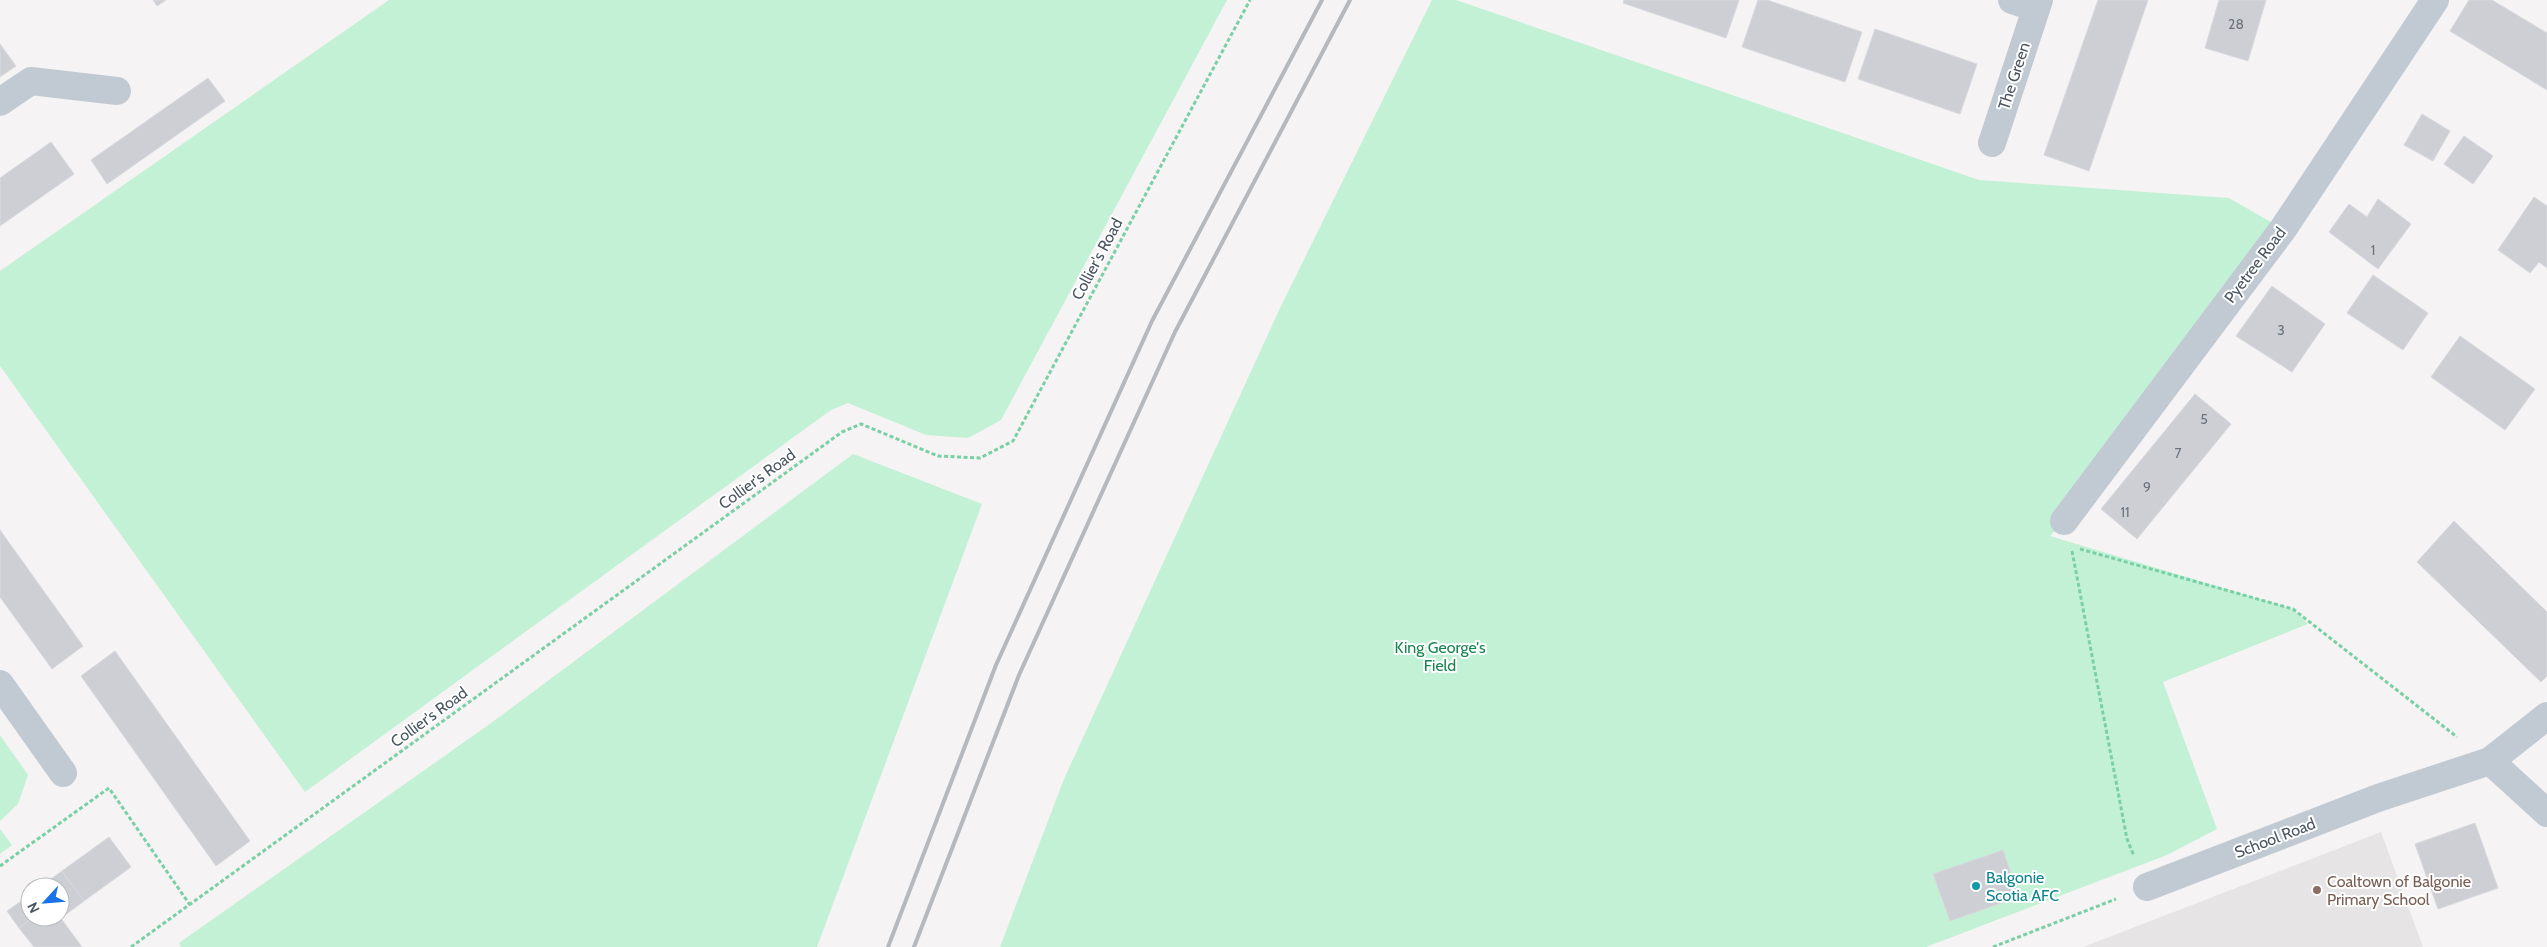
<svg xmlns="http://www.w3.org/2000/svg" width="2547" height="947" font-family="Cabin,sans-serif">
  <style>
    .education { fill: #e6e4e5 }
    .green { fill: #c3f1d5 }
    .building { fill: #cdcfd5; stroke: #d7d9de }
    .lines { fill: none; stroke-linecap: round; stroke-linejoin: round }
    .path { stroke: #7ad0a6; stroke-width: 3; stroke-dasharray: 4 2.5; stroke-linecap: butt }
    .minor { stroke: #c1cad2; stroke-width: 28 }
    .rail { stroke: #b5b8bd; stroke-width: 4 }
    .culture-dot { fill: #0f9aa8; stroke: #fff; stroke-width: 2 }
    .education-dot { fill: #8d6e63; stroke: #fff; stroke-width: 2 }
    .labels { text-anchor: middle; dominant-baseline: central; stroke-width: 4; stroke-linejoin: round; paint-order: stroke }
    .number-label { font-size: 14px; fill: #6b747e }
    .street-label { font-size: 16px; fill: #4a5661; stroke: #fff }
    .park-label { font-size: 16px; fill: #17864f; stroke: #fff }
    .culture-label { font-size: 16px; fill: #0d838f; stroke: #fff; text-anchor: start }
    .education-label { font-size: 16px; fill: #785e54; stroke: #fff; text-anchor: start }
  </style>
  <rect width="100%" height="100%" fill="#f5f3f3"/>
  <!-- education -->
  <path class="education" d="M2381 832 2423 947H2083Z"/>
  <!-- green -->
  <path class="green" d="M389 0H1227L1001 420 968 438 926 435 848 403 831 410 305 792 0 366V271Z
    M1432 0H1456L1979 180 2229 198 2283 229 2064 521 2050 536 2293 609 2308 624 2163 682 2217 829 2167 855 1926 947H1000L1064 779 1281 306Z
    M853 454 982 504 817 947H181L179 943 487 726Z
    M0 735 28 775 18 804 0 821Z
    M0 829 12 845 0 854Z"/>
  <!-- building -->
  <path class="building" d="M153 0H166L157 6Z
    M1624 0H1739L1726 38 1623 3Z
    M1758 0H1767L1862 32 1845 82 1742 47Z
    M2098 0H2148L2089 171 2044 155Z
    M2219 0H2266L2248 61 2205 48Z
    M2469 0H2492L2547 33V90L2450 31Z
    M1875 29 1977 64 1960 114 1858 79Z
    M0 44 16 66 0 77Z
    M208 78 225 101 107 184 91 160Z
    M2422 114 2450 131 2433 161 2404 145Z
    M2464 136 2493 156 2473 184 2444 164Z
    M51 142 74 174 0 226V178Z
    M2534 197 2547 206V268L2539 262 2530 273 2498 250Z
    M2378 199 2411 224 2378 269 2329 232 2349 204 2367 217Z
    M2373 275 2428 313 2403 350 2347 313Z
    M2272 286 2325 324 2292 372 2236 336Z
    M2460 336 2535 389 2505 430 2431 377Z
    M2195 394 2231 424 2137 539 2101 509Z
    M2454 521 2547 612V676L2541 682 2417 562Z
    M0 530 83 646 52 669 0 597Z
    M115 651 250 841 216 866 81 676Z
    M2475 823 2498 888 2438 909 2415 844Z
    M109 837 131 867 84 901 62 871Z
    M2003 850 2019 897 1950 921 1933 874Z
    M62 871 84 901 61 918 60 887H40Z
    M30 895V917H34L19 928 7 911Z
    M34 917H60L82 947H34L19 928Z"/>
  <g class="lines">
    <!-- path -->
    <path class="path" d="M2080 549 2293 609 2457 737
      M2072 551 2127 839 2134 856
      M0 866 109 788 190 905
      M131 947 842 432 861 424 938 456 980 458 1013 441 1250 0
      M1993 947 2116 899"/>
    <!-- minor -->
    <path class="minor" d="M2012 0 2036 8
      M0 102 31 81 117 91
      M1992 143 2039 0
      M2064 521 2283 229 2435 0
      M0 684 63 773
      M2490 761 2547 813
      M2147 887 2378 798 2490 761 2547 716"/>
    <!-- rail -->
    <path class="rail" d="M888 947 996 665 1152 321 1322 0
      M914 947 1019 675 1175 332 1350 0"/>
  </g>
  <!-- markers -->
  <circle class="culture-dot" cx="1976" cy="886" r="5"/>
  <circle class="education-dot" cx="2317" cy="890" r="5"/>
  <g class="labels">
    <!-- number labels -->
    <g class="number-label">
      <text x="2236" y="24">28</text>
      <text x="2373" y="250">1</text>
      <text x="2281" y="330">3</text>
      <text x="2204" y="419">5</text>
      <text x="2178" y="453">7</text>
      <text x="2147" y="487">9</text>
      <text x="2125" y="512">11</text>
    </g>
    <!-- street labels -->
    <g class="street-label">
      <text transform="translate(2014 76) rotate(-72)">The Green</text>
      <text transform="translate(1097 259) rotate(-62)">Collier's Road</text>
      <text transform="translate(2255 265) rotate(-53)">Pyetree Road</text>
      <text transform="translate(757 479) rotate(-36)">Collier's Road</text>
      <text transform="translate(429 717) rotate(-36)">Collier's Road</text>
      <text transform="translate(2275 838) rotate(-21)">School Road</text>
    </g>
    <!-- park labels -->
    <g class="park-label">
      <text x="1440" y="647">King George's<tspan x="1440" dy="18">Field</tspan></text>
    </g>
    <!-- culture labels -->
    <g class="culture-label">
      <text x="1986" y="877">Balgonie<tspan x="1986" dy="18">Scotia AFC</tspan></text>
    </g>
    <!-- education labels -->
    <g class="education-label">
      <text x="2327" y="881">Coaltown of Balgonie<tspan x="2327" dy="18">Primary School</tspan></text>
    </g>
  </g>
  <!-- north arrow -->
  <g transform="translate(45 902) rotate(244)"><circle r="24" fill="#ffffff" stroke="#b7bbc0"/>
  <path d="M0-4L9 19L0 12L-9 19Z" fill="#1a73e8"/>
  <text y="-8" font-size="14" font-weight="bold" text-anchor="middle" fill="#4a5661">N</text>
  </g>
</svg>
